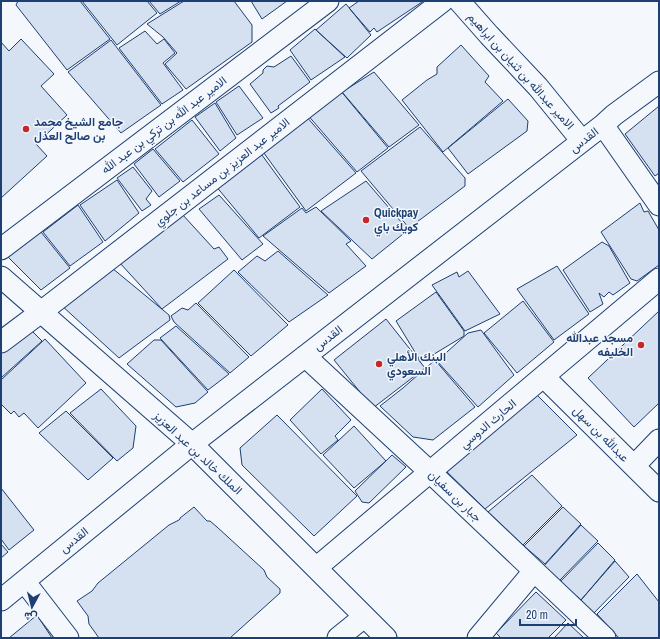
<svg xmlns="http://www.w3.org/2000/svg" width="660" height="639" font-family="'Archivo Narrow',Vazirmatn,sans-serif">
  <style>
    .building { fill: #d5e0f0; stroke: #1d3f73 }
    .lines { fill: none; stroke-linecap: round; stroke-linejoin: round }
    .minor-casing { stroke: #1d3f73; stroke-width: 23 }
    .minor { stroke: #f4f7fb; stroke-width: 21 }
    .poi-dot { fill: #c62828; stroke: #f4f7fb; stroke-width: 1.5 }
    .labels { text-anchor: middle; dominant-baseline: central; stroke-width: 3; stroke-linejoin: round; paint-order: stroke }
    .street-label { font-size: 12px; fill: #1d3f73; stroke: #f4f7fb }
    .poi-label { font-size: 12px; font-weight: bold; fill: #1d3f73; stroke: #f4f7fb; text-anchor: start }
  </style>
  <rect width="100%" height="100%" fill="#f4f7fb"/>
  <!-- building -->
  <path class="building" d="M18 1H80L110 39 67 70 16 5Z
    M82 1H147L157 13 117 45Z
    M149 1H181L160 14Z
    M184 1H234L252 25V42L186 89 165 64 177 53 163 37 147 24Z
    M251 1H287L262 19Z
    M359 1H421L422 2 377 32 374 28 370 32 349 8Z
    M346 4 371 35 347 58 316 30Z
    M315 29 345 57 311 80 290 50Z
    M145 31 157 44 164 39 175 53 163 63 183 90 162 104 119 48Z
    M21 39 54 74 41 86 67 115 36 144 47 156 1 198V42L9 51Z
    M111 40 161 105 121 133 68 72Z
    M461 45 489 76 485 82 503 101 443 152 402 100 427 80 437 74V67Z
    M291 56 310 82 278 106 279 108 271 113 250 84 263 73V70L267 66 274 67Z
    M374 72 419 125 389 147 342 92Z
    M239 86 263 118 237 135 216 102Z
    M340 90 388 148 357 172 306 113Z
    M508 99 528 121 527 131 468 174 448 148Z
    M215 103 236 138 220 151 195 117Z
    M659 106V173L655 176 625 134Z
    M305 115 356 173 306 211 261 149Z
    M192 120 219 154 183 182 155 149Z
    M420 127 465 178V186L409 228 361 171Z
    M153 149 180 181 159 197 134 164Z
    M259 151 300 207 259 238 215 185Z
    M133 167 152 191 146 199 151 205 142 211 117 178Z
    M117 180 139 213 105 241 80 205Z
    M366 181 408 230 372 259 321 211Z
    M219 195 263 244 242 260 199 209Z
    M640 203 644 212 648 211 659 230V265L637 281 631 279 601 232Z
    M78 205 103 242 70 266 43 232Z
    M316 207 351 241 346 244 366 266 329 293 263 236 302 208 306 213Z
    M182 214 214 249 219 247 228 259 162 309 119 262Z
    M41 232 70 268 41 290 8 257Z
    M602 242 609 246 630 283 613 295 609 292 604 297 599 293 603 304 590 312 563 270Z
    M278 251 328 295 289 322 238 272 257 256 265 261Z
    M557 266 589 314 554 340 517 289Z
    M112 268 169 315 170 320 119 358 61 305Z
    M234 270 288 325 251 356 198 303Z
    M468 271 500 314 465 331 432 285 457 272 459 277Z
    M436 292 464 331V336L421 362 396 321Z
    M523 301 554 342 517 373 484 333Z
    M196 303 249 357 230 373 174 322 171 316 182 308 188 310Z
    M659 311V403L634 427 588 378Z
    M386 319 425 368 373 408 334 360Z
    M176 326 229 374 208 390 160 338Z
    M28 327 42 341 1 378V350Z
    M481 330 514 375 478 407 437 361 468 333Z
    M45 339 86 383 38 428 24 413 19 417 14 411 11 414 1 404V380Z
    M154 340H161L208 392 195 403 176 407 127 364Z
    M435 360 475 407 433 440 413 437 380 406 403 388Z
    M101 389 136 426 133 448 117 461 70 413Z
    M322 389 351 420 335 436 338 440 321 454 290 420Z
    M532 390 577 435 485 509 441 466Z
    M66 411 113 458 88 480 39 433Z
    M277 415 357 496 314 536 242 465 240 448Z
    M354 426 386 461 354 488 323 455Z
    M392 455 406 467 369 503 362 502 355 491Z
    M532 475 562 506 523 545 488 512Z
    M1 488 34 530 9 550 1 539Z
    M194 507 207 521H210L217 527 264 570 267 577 280 589V593L230 638H99L89 624 88 616 77 601 92 591 98 583 169 525 179 520 180 519V518Z
    M563 507 581 524 545 564 524 546Z
    M581 525 598 541 559 581 543 567Z
    M598 543 615 560 581 600 578 597H573L559 583Z
    M1 544 8 552 1 558Z
    M615 561 629 577 592 615 581 600Z
    M637 574 659 602V638H619L597 614Z
    M536 592 566 620 548 638H501L496 633Z
    M37 615 52 638H9Z
    M568 623 584 638H554Z"/>
  <g class="lines">
    <defs>
      <path id="minor" d="M459 1 489 35 538 87 582 141
        M603 125 659 205
        M1 249 328 1
        M1 277 192 444 386 638
        M1 342 41 312 443 1
        M305 356 430 472 605 638
        M544 377 659 491
        M634 466 659 440
        M316 568 659 279
        M24 581 68 638
        M1 600 192 444 603 125 614 115 659 82
        M338 638 364 617
        M478 638 534 571"/>
    </defs>
    <!-- minor casing -->
    <use href="#minor" class="minor-casing"/>
    <!-- minor -->
    <use href="#minor" class="minor"/>
  </g>
  <!-- markers -->
  <g class="poi-dot">
    <circle cx="26" cy="129" r="4"/>
    <circle cx="366" cy="220" r="4"/>
    <circle cx="641" cy="345" r="4"/>
    <circle cx="379" cy="364" r="4"/>
  </g>
  <g class="labels">
    <!-- street labels -->
    <g class="street-label">
      <text transform="translate(521 71) rotate(48)">الامير عبدالله بن ثنيان بن ابراهيم</text>
      <text transform="translate(164 125) rotate(-37)">الامير عبد الله بن تركي بن عبد الله</text>
      <text transform="translate(584 140) rotate(-38)">القدس</text>
      <text transform="translate(222 172) rotate(-38)">الامير عبد العزيز بن مساعد بن جلوي</text>
      <text transform="translate(328 338) rotate(-38)">القدس</text>
      <text transform="translate(488 424) rotate(-40)">الحارث الدوسي</text>
      <text transform="translate(601 434) rotate(45)">عبدالله بن سهل</text>
      <text transform="translate(198 453) rotate(43)">الملك خالد بن عبد العزيز</text>
      <text transform="translate(455 496) rotate(44)">جبار بن سفيان</text>
      <text transform="translate(74 540) rotate(-39)">القدس</text>
    </g>
    <!-- poi labels -->
    <g class="poi-label">
      <text x="34" y="122">جامع الشيخ محمد<tspan x="34" dy="14">بن صالح العذل</tspan></text>
      <text x="374" y="213">Quickpay<tspan x="374" dy="14">كويك باي</tspan></text>
      <text x="633" y="338" text-anchor="end">مسجد عبدالله<tspan x="633" dy="14">الخليفه</tspan></text>
      <text x="387" y="357">البنك الأهلي<tspan x="387" dy="14">السعودي</tspan></text>
    </g>
  </g>
  <!-- border -->
  <rect width="660" height="639" fill="none" stroke="#1d3f73" stroke-width="4"/>
  <!-- north arrow -->
  <g transform="translate(32 607) rotate(187)" stroke="#f4f7fb" stroke-width="3" paint-order="stroke">
  <path d="M0-3L7 15L0 10L-7 15Z" fill="#1d3f73"/>
  <text y="-6" font-size="11" font-weight="bold" text-anchor="middle" fill="#1d3f73">ش</text>
  </g>
  <!-- scale -->
  <path d="M520 619v6h56v-6" fill="none" stroke="#1d3f73" stroke-width="2"/>
  <text x="526" y="619" font-size="12" fill="#1d3f73" stroke="#f4f7fb" stroke-width="3" paint-order="stroke">20 m</text>
</svg>
